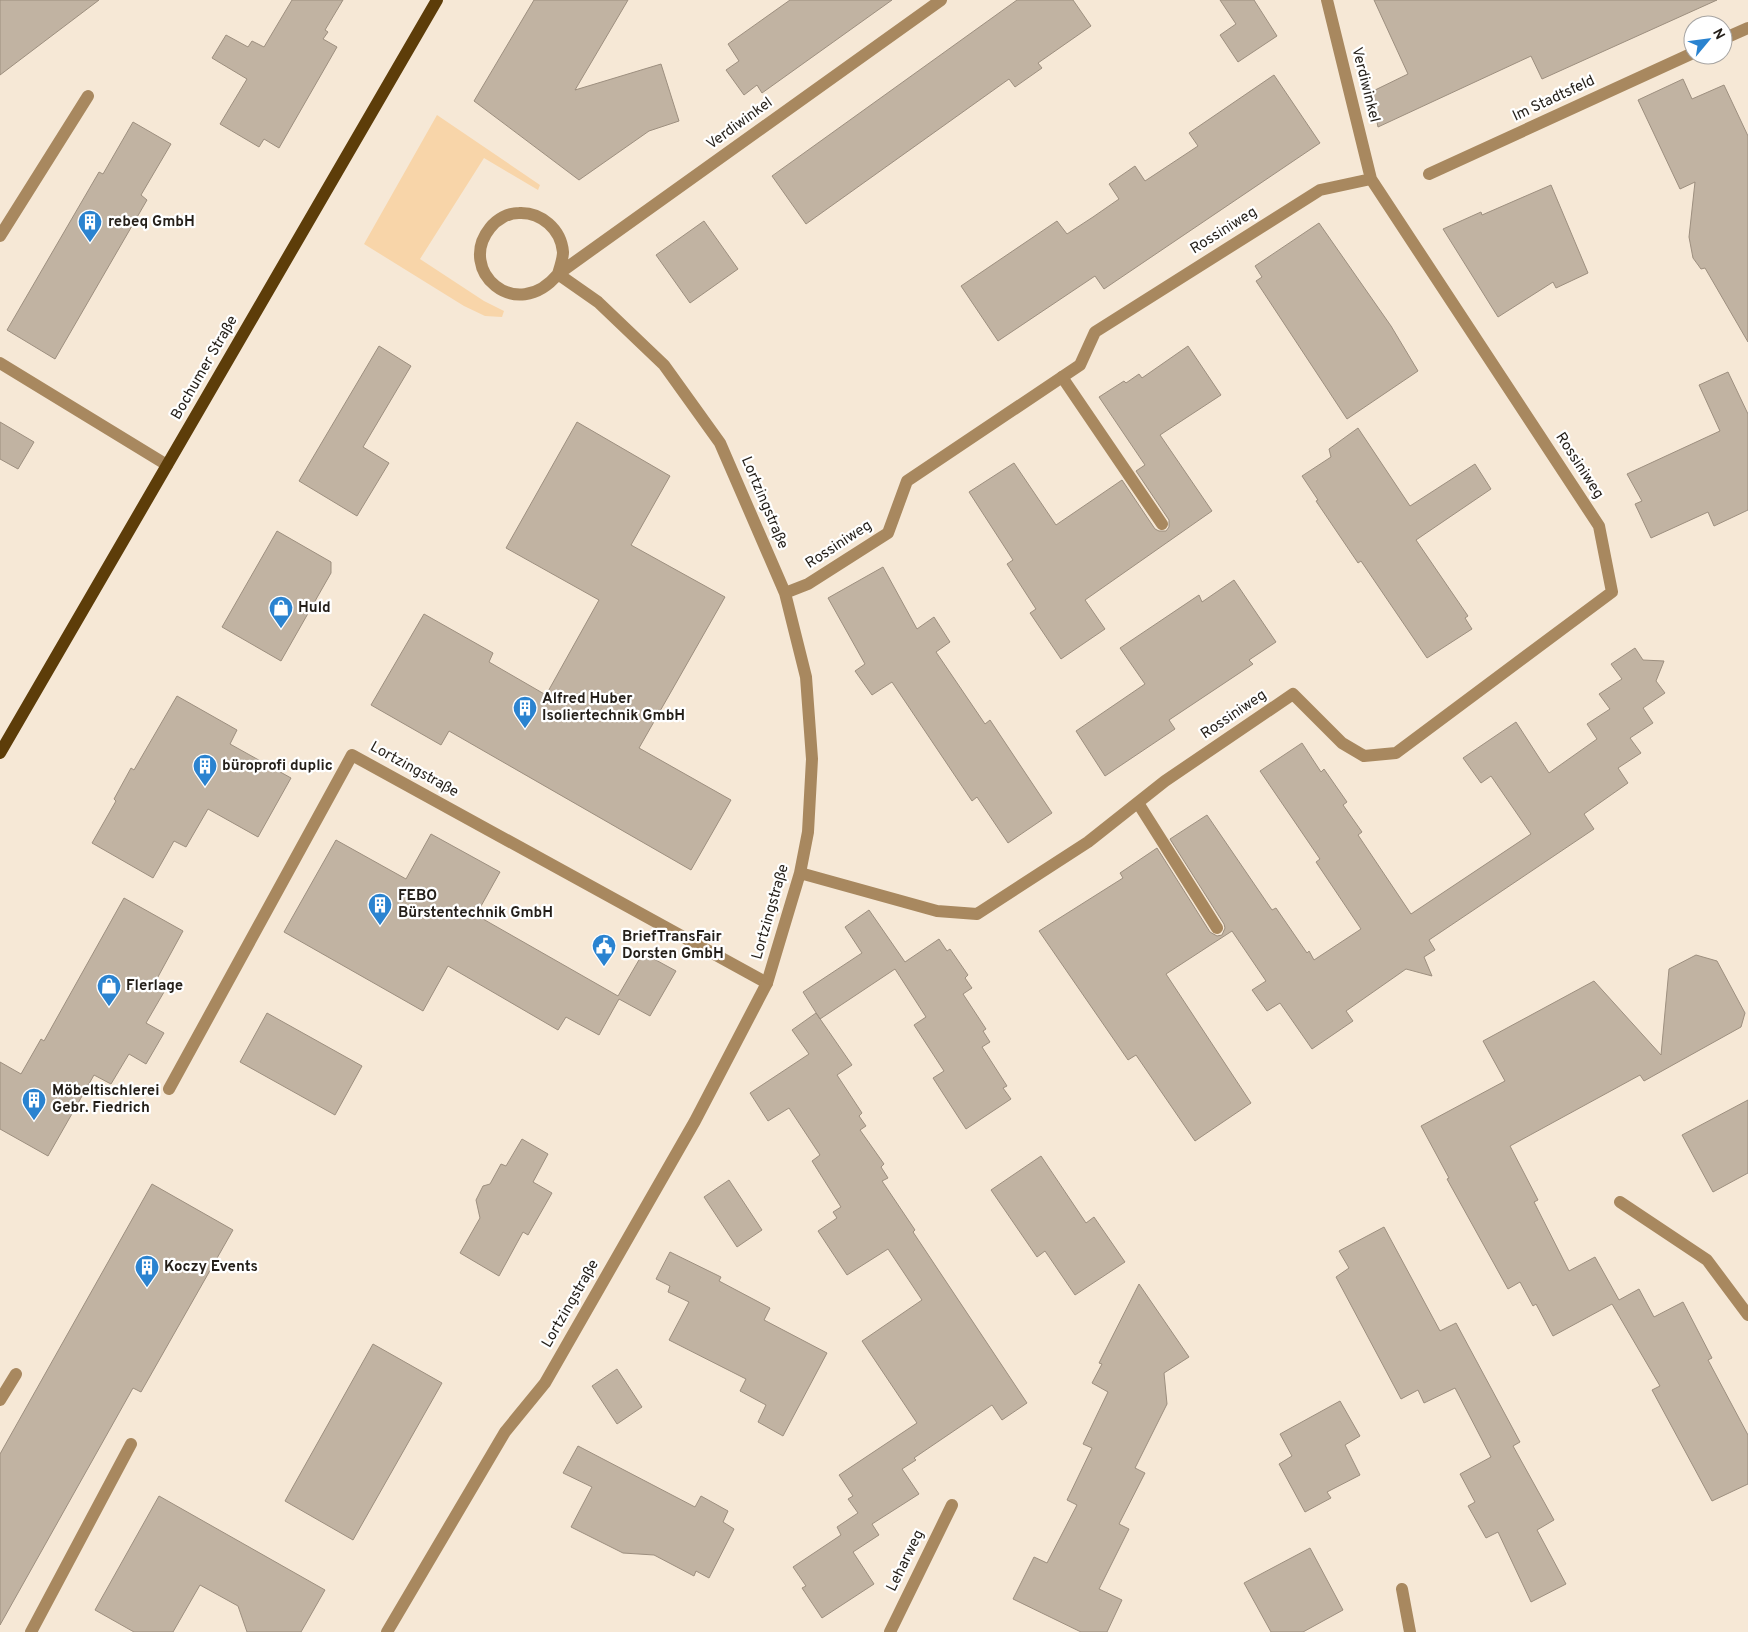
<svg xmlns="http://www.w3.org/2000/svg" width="1748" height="1632" font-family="Overpass,sans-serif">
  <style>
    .green { fill: #f8d5a9 }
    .building { fill: #c1b3a2; stroke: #9d8f7f }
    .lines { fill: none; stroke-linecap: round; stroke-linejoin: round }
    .lane { stroke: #a8885f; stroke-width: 12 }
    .street { stroke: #a8885f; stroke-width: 12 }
    .primary { stroke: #5d3d09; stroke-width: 12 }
    .labels { text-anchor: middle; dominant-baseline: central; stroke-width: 4.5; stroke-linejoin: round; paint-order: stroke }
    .street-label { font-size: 15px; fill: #241f19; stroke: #fff }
    .poi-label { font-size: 15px; font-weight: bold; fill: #241f19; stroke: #fff; text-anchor: start }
  </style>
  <rect width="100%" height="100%" fill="#f6e8d6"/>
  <!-- green -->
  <path class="green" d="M437 115 540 185 538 190 484 158 420 259 484 301 504 311 502 317 485 316 464 306 364 244Z"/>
  <!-- building -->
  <path class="building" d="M0 0H99L0 75Z
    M292 0H343L325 30 328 32 323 39 337 47 279 148 264 139 259 147 220 124 247 79 212 58 226 35 248 47 252 41 264 47Z
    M534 0H628L575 90 661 64 679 121 649 131 579 180 474 101Z
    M790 0H892L762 93 757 85 744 95 726 70 739 61 728 44Z
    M1017 0H1073L1091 26 1038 63 1042 68 1015 87 1009 79 806 224 772 176Z
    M1220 0H1254L1277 36 1238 62 1220 35 1236 24Z
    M1374 0H1717L1542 79 1531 56 1378 127 1371 92 1408 74Z
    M1274 75 1320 143 1104 289 1095 276 998 341 961 286 1057 221 1067 234 1093 217 1119 199 1109 184 1135 166 1145 181 1198 146 1189 133Z
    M1683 79 1692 99 1724 85 1748 136V342L1705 268 1701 269 1693 258 1689 237 1695 182 1680 189 1638 100Z
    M133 122 171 144 141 195 147 200 55 359 7 330 99 172 103 174Z
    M1551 185 1588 273 1556 288 1553 282 1498 317 1443 229 1481 212 1482 215Z
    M704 221 738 269 690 303 656 255Z
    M1319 223 1391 326 1418 371 1347 419 1256 281 1262 277 1255 266Z
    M379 346 411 366 363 447 389 463 357 516 299 481Z
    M1188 346 1221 395 1160 435 1212 511 1085 600 1105 629 1061 659 1030 613 1036 609 1007 564 1013 560 969 492 1014 463 1056 525 1122 480 1155 529 1159 531H1166L1169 527V520L1136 471 1145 465 1099 397 1124 381 1126 383 1139 374 1142 378Z
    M1728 372 1748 414V510L1714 526 1708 512 1651 538 1635 504 1642 501 1627 474 1720 431 1699 385Z
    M0 422 34 442 18 469 0 459Z
    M577 422 670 476 631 545 725 597 639 748 731 800 691 870 449 731 441 745 371 705 424 614 493 653 489 662 546 695 599 600 506 548Z
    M1358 428 1410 506 1475 464 1491 489 1416 540 1468 616 1465 618 1472 629 1427 658 1361 561 1358 563 1316 501 1318 500 1302 476 1331 457 1329 449Z
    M277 531 331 562V573L281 661 222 627Z
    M883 567 917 629 934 617 950 642 936 652 985 724 990 720 1052 813 1008 843 977 797 972 801 892 682 872 695 855 671 865 664 828 598Z
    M1234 580 1276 642 1249 660 1253 664 1169 720 1175 729 1105 776 1076 731 1145 684 1120 648 1199 595 1202 602Z
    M1635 648 1643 660 1664 661 1656 681 1665 693 1643 708 1653 723 1630 738 1641 753 1618 768 1628 783 1584 814 1594 829 1429 940 1435 950 1424 957 1432 976 1406 969 1346 1011 1353 1021 1312 1049 1280 1003 1267 1011 1252 990 1266 981 1232 931 1166 974 1251 1103 1195 1141 1136 1055 1128 1060 1039 931 1123 878 1120 873 1157 848 1210 932 1217 936 1222 935 1225 928 1224 924 1170 839 1207 815 1272 910 1276 908 1307 953 1309 951 1314 960 1361 929 1316 862 1320 859 1260 771 1302 743 1321 772 1324 769 1347 802 1343 805 1362 832 1358 835 1411 914 1531 834 1491 776 1481 783 1463 758 1516 722 1549 773 1597 739 1587 724 1610 709 1599 694 1622 679 1611 664Z
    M177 696 237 730 230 744 291 778 258 837 208 809 186 847 174 841 153 878 92 843 116 801 114 799 131 768 134 770Z
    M431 834 500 872 476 915 618 996 643 953 676 971 650 1016 619 999 599 1035 566 1017 558 1030 448 966 423 1011 284 932 336 840 406 879Z
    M124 898 183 931 153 986 164 992 146 1023 164 1033 146 1064 129 1054 111 1084 94 1075 48 1156 0 1129V1062L21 1074 41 1039 44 1041Z
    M869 910 905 962 939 939 947 951 950 949 968 975 965 978 972 988 963 994 986 1029 983 1031 990 1042 982 1047 1007 1086 1003 1088 1011 1099 966 1129 933 1078 944 1071 914 1025 926 1017 895 969 820 1019 803 992 862 953 845 927Z
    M1696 955 1717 961 1745 1013 1741 1027 1644 1081 1640 1075 1510 1146 1538 1200 1534 1202 1569 1271 1595 1257 1619 1300 1639 1289 1654 1317 1683 1302 1712 1358 1708 1360 1748 1435V1484L1712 1501 1652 1390 1660 1386 1612 1304 1553 1336 1536 1304 1533 1306 1520 1282 1508 1289 1447 1179 1449 1178 1421 1126 1505 1081 1483 1041 1594 981 1661 1055 1669 969Z
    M267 1013 362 1066 335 1115 240 1062Z
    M816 1013 852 1065 837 1075 862 1113 859 1116 866 1126 860 1130 884 1164 881 1167 888 1178 882 1181 915 1230 913 1232 1027 1403 1002 1420 992 1405 914 1458 916 1460 902 1469 919 1494 872 1524 879 1535 853 1552 874 1584 822 1618 802 1588 806 1586 793 1567 841 1535 837 1527 858 1513 848 1499 853 1496 839 1475 917 1423 862 1341 922 1300 888 1249 847 1275 818 1231 837 1218 833 1212 841 1207 812 1161 820 1155 789 1108 768 1121 750 1093 809 1054 792 1030Z
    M1748 1100V1173L1713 1192 1682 1135Z
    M522 1139 548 1154 533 1182 552 1193 528 1235 523 1232 499 1276 460 1253 480 1218 476 1200 483 1186 490 1184 501 1164 506 1166Z
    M1041 1156 1086 1223 1094 1217 1125 1262 1075 1295 1045 1251 1037 1257 991 1190Z
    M729 1180 762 1230 737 1247 704 1197Z
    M152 1184 233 1230 141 1392 133 1388 0 1625V1454Z
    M1384 1227 1440 1331 1456 1323 1520 1442 1513 1446 1554 1520 1537 1530 1566 1584 1531 1602 1498 1532 1486 1538 1468 1506 1475 1502 1460 1474 1491 1457 1455 1388 1424 1403 1418 1390 1401 1399 1336 1277 1349 1268 1339 1251Z
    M670 1252 721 1277 719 1281 770 1308 764 1320 827 1353 783 1436 758 1422 766 1405 740 1391 746 1379 669 1340 689 1302 668 1292 670 1286 656 1279Z
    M1139 1284 1189 1357 1164 1373 1167 1404 1135 1468 1145 1473 1119 1524 1129 1529 1099 1589 1122 1600 1107 1632H1081L1013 1599 1034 1557 1047 1563 1077 1505 1067 1500 1092 1448 1083 1444 1108 1392 1092 1383 1102 1364 1099 1363Z
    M373 1344 442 1383 353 1540 285 1501Z
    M617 1369 642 1407 617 1424 592 1386Z
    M1340 1401 1360 1436 1345 1445 1360 1475 1327 1492 1331 1498 1305 1512 1279 1464 1292 1456 1280 1434Z
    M578 1446 695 1507 701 1496 728 1511 723 1522 734 1529 709 1578 696 1571 694 1576 654 1555 623 1553 571 1527 592 1487 563 1473Z
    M159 1496 325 1590 301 1632H247L238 1606 200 1585 173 1632H134L95 1610Z
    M1310 1548 1343 1610 1303 1632H1271L1244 1583Z"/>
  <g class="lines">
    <!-- lane -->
    <path class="lane" d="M0 236 88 96
      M0 363 167 465
      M1062 377 1162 524
      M1138 803 1217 928
      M169 1089 352 755 767 983
      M0 1400 16 1374
      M31 1632 131 1444"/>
    <!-- street -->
    <path class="street" d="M1723 39 1748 28
      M1429 174 1693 53
      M558 274C560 267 563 259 563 252 561 229 541 212 519 213 508 213 497 219 490 228 456 270 516 325 558 274L941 0
      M785 593 808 584 888 533 907 481 1080 365 1095 332 1320 190 1371 179
      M800 873 937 911 977 914 1088 842 1165 781 1293 694 1342 743 1364 756 1396 753 1612 592 1599 526 1371 179 1327 0
      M1620 1202 1707 1260 1748 1315
      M1402 1589 1410 1632
      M387 1632 505 1432 545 1383 695 1121 767 983 800 873 808 832 812 759 806 677 785 593 720 443 664 365 598 302 558 274
      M890 1632 952 1505"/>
    <!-- primary -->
    <path class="primary" d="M0 753 437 0"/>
  </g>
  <!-- icons -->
  <defs>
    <symbol id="building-pin" viewBox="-11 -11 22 30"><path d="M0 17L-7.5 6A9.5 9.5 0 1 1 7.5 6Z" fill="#2a83d0" stroke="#fff"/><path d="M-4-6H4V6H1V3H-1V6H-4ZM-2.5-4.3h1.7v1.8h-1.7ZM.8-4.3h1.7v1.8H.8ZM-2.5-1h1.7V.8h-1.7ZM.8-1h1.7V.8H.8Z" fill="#fff"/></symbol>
    <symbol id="shop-pin" viewBox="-11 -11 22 30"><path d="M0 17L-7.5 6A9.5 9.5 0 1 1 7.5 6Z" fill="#2a83d0" stroke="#fff"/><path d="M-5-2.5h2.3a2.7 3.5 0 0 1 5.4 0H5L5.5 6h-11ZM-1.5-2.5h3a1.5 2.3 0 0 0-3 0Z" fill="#fff"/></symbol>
    <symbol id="civic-pin" viewBox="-11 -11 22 30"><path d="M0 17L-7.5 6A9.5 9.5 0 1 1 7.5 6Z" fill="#2a83d0" stroke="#fff"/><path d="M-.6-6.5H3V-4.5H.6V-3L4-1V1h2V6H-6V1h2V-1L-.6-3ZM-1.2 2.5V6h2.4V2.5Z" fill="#fff"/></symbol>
  </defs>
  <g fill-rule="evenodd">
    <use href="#building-pin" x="76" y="208" width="28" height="38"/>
    <use href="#shop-pin" x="267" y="594" width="28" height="38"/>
    <use href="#building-pin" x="511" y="694" width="28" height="38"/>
    <use href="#building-pin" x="191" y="752" width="28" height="38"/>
    <use href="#building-pin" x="366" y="891" width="28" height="38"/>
    <use href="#civic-pin" x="590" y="932" width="28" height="38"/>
    <use href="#shop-pin" x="95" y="972" width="28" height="38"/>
    <use href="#building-pin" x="20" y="1086" width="28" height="38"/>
    <use href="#building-pin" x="133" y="1253" width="28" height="38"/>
  </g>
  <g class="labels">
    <!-- street labels -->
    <g class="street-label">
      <text transform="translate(1365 85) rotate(76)">Verdiwinkel</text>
      <text transform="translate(1554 99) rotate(-25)">Im Stadtsfeld</text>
      <text transform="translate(740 124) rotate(-36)">Verdiwinkel</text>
      <text transform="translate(1224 231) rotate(-32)">Rossiniweg</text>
      <text transform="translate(205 368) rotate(-60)">Bochumer Straße</text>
      <text transform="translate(1579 466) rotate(57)">Rossiniweg</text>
      <text transform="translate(764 503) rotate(67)">Lortzingstraße</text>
      <text transform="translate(839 545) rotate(-33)">Rossiniweg</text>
      <text transform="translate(1234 715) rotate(-34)">Rossiniweg</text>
      <text transform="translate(414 770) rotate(29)">Lortzingstraße</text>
      <text transform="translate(771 912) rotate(-74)">Lortzingstraße</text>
      <text transform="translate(571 1304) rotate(-60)">Lortzingstraße</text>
      <text transform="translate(906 1561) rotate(-64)">Leharweg</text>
    </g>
    <!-- poi labels -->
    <g class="poi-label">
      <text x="108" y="222">rebeq GmbH</text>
      <text x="298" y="608">Huld</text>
      <text x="542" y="699">Alfred Huber<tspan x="542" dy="17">Isoliertechnik GmbH</tspan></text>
      <text x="222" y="766">büroprofi duplic</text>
      <text x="398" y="896">FEBO<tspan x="398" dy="17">Bürstentechnik GmbH</tspan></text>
      <text x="622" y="937">BriefTransFair<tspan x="622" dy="17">Dorsten GmbH</tspan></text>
      <text x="126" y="986">Flerlage</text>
      <text x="52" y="1091">Möbeltischlerei<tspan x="52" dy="17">Gebr. Fiedrich</tspan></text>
      <text x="164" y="1267">Koczy Events</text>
    </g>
  </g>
  <!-- north arrow -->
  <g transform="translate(1708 40) rotate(61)"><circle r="24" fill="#ffffff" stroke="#a7a5a3"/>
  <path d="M0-4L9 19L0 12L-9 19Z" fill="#2a83d0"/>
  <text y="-8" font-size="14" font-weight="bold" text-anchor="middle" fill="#241f19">N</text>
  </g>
</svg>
